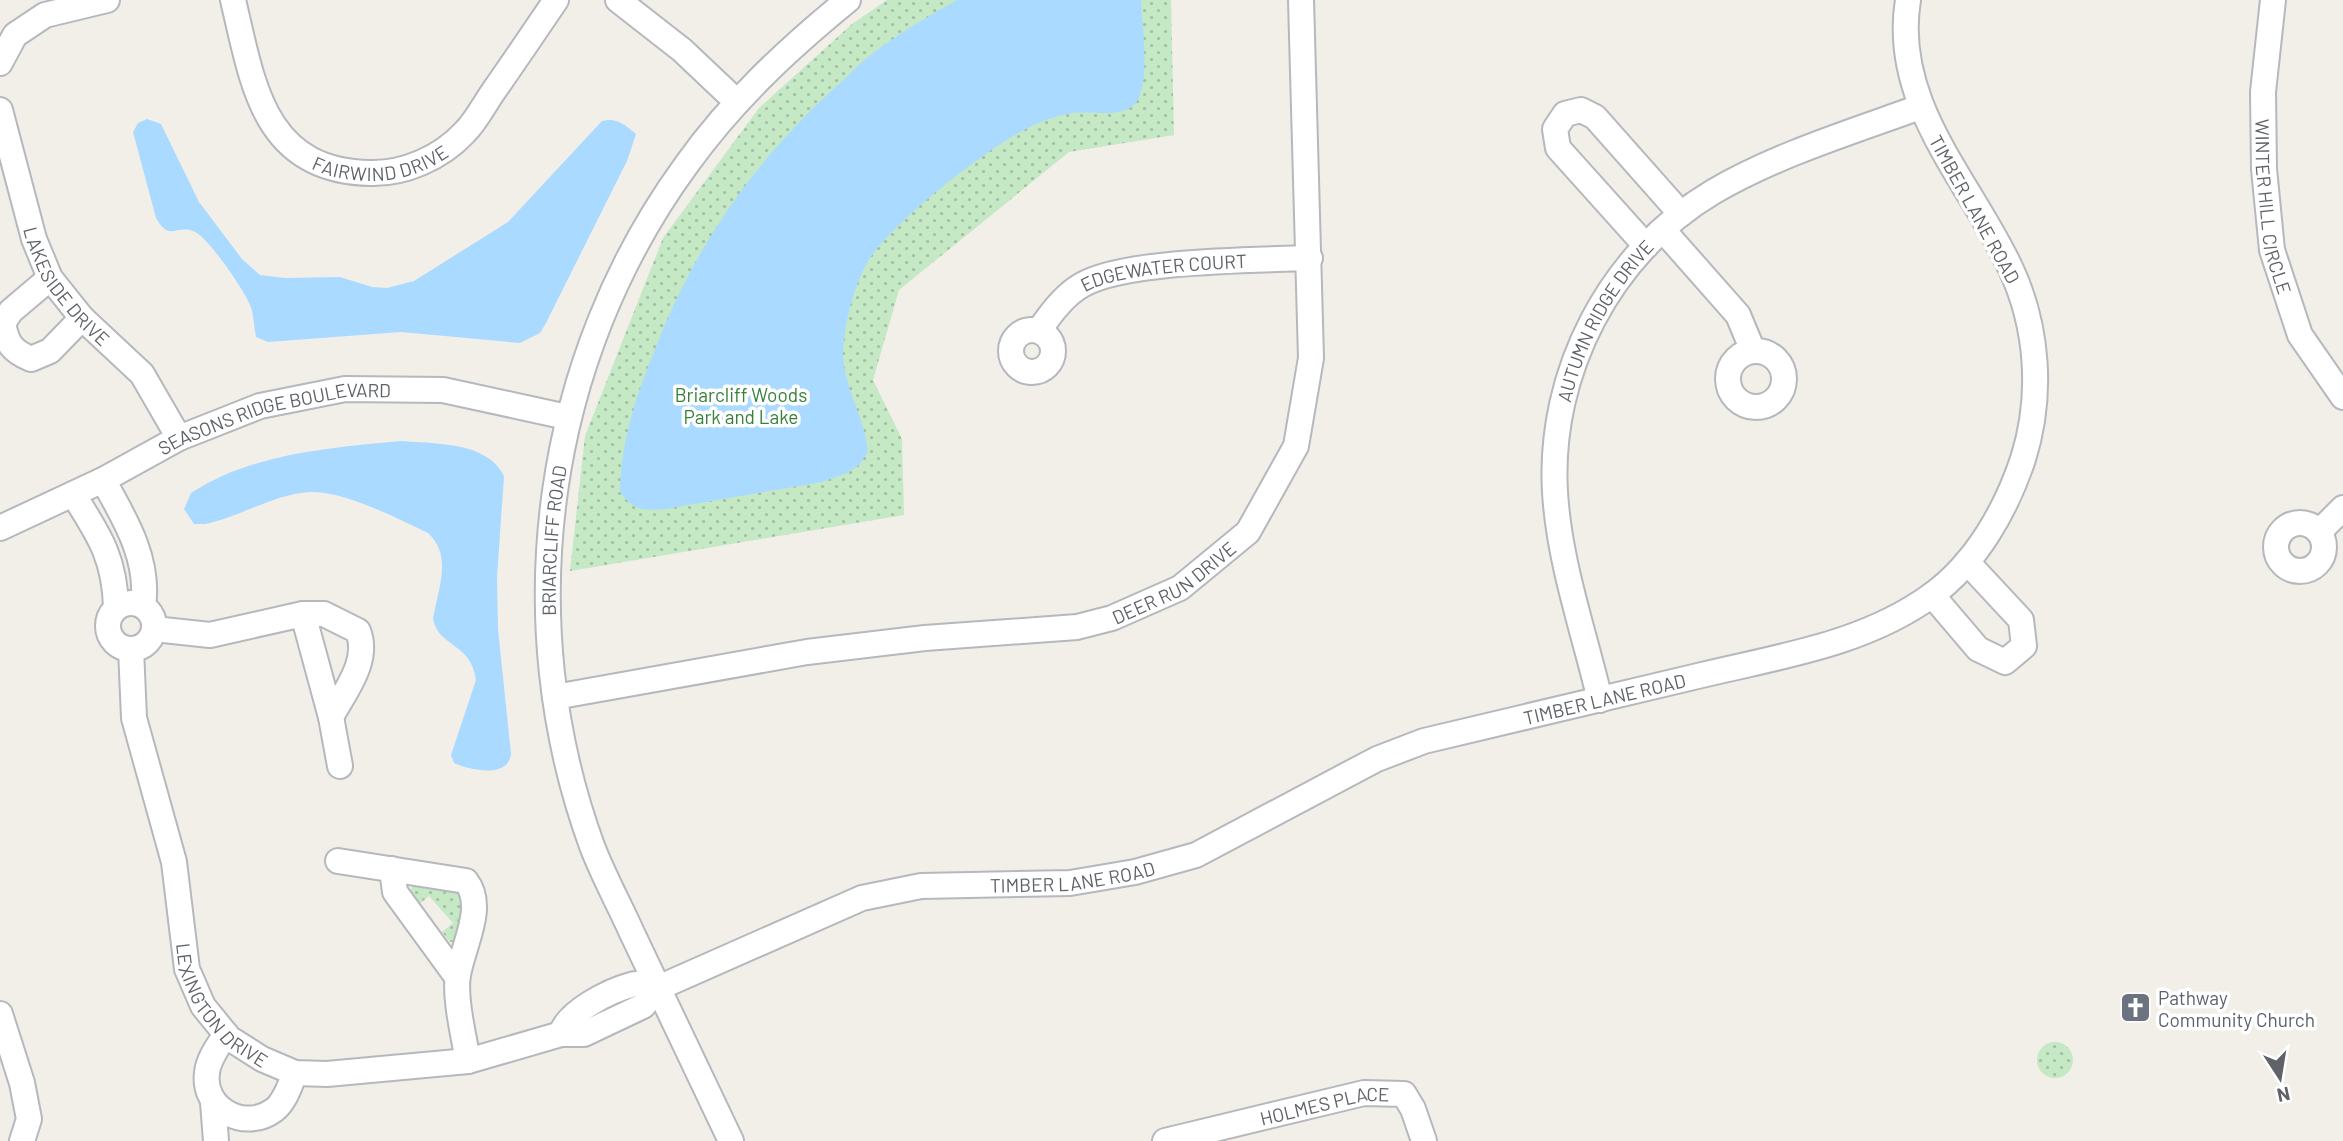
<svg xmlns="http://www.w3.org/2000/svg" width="2343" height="1141" font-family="Barlow,sans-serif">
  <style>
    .green { fill: url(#green-dots) }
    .water { fill: #aadaff }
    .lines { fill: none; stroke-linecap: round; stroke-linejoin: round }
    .minor-casing { stroke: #b5b8bc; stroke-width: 28 }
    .minor { stroke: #fff; stroke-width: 24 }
    .labels { text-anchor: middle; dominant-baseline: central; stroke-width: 7; stroke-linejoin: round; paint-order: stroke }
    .street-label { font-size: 19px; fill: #5f6368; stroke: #fff }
    .park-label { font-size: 19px; fill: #348238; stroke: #fff }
    .worship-label { font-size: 19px; fill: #5b616d; stroke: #fff; text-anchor: start }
  </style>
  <defs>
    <pattern id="green-dots" width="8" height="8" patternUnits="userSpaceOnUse" patternTransform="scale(1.75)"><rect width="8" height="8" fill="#c5e8c5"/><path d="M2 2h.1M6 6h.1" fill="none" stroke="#a3c0a4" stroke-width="1.8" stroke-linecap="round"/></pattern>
  </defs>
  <rect width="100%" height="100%" fill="#f1efe8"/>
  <!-- green -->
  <path class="green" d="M887 0H1171L1174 135 1069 152 899 290 873 380 902 439 904 515 570 571 585 436 663 238 759 108 852 24Z
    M413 885 459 892 468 905 456 942H450L442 932 453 923 429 896 418 905 409 894Z
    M2037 1060a18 18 0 1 1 36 0a18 18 0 1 1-36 0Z"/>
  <!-- water -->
  <path class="water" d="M957 0H1141C1142 24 1151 86 1135 104 1122 118 1090 111 1073 113 1063 114 1052 118 1043 121 999 137 890 223 867 263 853 288 845 322 843 350 842 386 865 416 868 452L859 465 847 473 822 482 665 509C645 511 631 510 620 491 621 441 637 393 656 347 696 244 757 157 840 83 853 71 865 58 880 48 904 30 931 15 957 0Z
    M147 119 161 124 199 202 242 259 260 275 285 278 340 277 372 287 387 288 414 281 508 222 602 121C617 117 625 125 636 134L627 161 546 323 540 333 520 343 401 332 268 342 256 337C254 327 254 315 250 305 245 291 206 234 193 231 175 225 170 242 156 218L133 132 138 123Z
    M401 441C435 444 487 441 504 476L497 577 498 629 511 754C508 779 470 770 454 763L451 755 476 680C471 642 439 648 433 619 438 589 453 556 428 533 397 518 344 491 310 492 274 494 240 517 205 524H194L184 509 191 493C253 453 329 448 401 441Z"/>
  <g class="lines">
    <defs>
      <g id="minor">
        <path id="s1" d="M233 0C253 84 263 171 370 173 404 174 441 158 465 132 476 121 484 105 493 92 514 62 535 31 556 0"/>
        <path d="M618 0 682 50 737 102"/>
        <path id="s2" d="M2273 0 2263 92 2264 169 2272 250 2300 335 2343 397"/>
        <path d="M0 63 15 35 45 15 107 0"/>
        <path id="s3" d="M0 110 34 239 50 278 82 318 142 374 179 438"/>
        <path d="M1663 230 1738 315 1753 351"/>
        <path d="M1646 246 1558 148 1555 129 1565 114 1581 110 1595 117 1681 214"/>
        <path d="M50 278 11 311 3 323C7 344 12 351 31 359L50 351 82 318"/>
        <circle cx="1032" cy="351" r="21"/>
        <path id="s4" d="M1039 331C1050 314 1064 295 1082 285 1125 260 1257 260 1310 258"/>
        <circle cx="1756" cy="379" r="28"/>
        <path d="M103 480C125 519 150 560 143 606"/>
        <path d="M73 494C99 535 115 558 116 608"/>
        <circle cx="2300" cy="547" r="24"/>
        <path id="s5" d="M0 528 103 480 179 438 260 406 345 389 443 390 567 417"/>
        <path d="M2319 532 2343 508"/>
        <path d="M1932 595 1978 649 2005 662 2024 646 2021 620 1967 562"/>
        <circle cx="131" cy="626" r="23"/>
        <path d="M303 614H324L358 631C370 661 345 691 331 717Z"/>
        <path d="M154 629 210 635 303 614"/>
        <path id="s6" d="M131 649 134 718 174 862 187 969 203 1006 229 1038 262 1059 295 1073 327 1074 468 1061 561 1034H584L643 1006 658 988 862 898 921 886 1070 883 1135 872 1196 855 1377 759 1424 741C1517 719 1610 697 1702 675 1781 656 1865 644 1932 595 1976 563 2006 510 2023 459 2043 396 2038 326 2010 267 1969 180 1891 103 1908 0"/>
        <path id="s7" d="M555 697 807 652 925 638 1077 627 1112 618 1180 588 1248 532 1296 446 1311 358 1301 0"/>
        <path id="s8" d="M1600 700C1584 632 1559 562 1555 492 1548 373 1610 253 1713 192 1776 155 1851 132 1920 107"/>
        <path d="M331 717 340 766"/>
        <path d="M338 861 466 881C486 907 463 945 458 975 454 997 464 1037 468 1061"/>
        <path d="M392 869 395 892 457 977"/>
        <path d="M0 1014 22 1083 29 1119 22 1141"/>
        <path d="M226 1034C219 1045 208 1059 207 1073 202 1109 245 1132 274 1110 285 1102 290 1085 295 1073"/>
        <path d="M561 1034C567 1012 609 991 631 985 638 982 650 987 658 988"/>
        <path d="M213 1102 216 1141"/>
        <path id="s9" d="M731 1141C698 1072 665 1003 632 933 619 904 603 875 592 846 509 619 544 359 687 164 732 101 788 49 848 0"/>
        <path id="s10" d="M1165 1141 1364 1093 1404 1094 1413 1109 1424 1141"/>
      </g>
    </defs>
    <!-- minor casing -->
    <use href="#minor" class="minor-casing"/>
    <!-- minor -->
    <use href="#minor" class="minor"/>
  </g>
  <!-- icons -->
  <defs>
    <symbol id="church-square" viewBox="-11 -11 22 22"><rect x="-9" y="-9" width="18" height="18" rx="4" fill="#6b7280" stroke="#fff"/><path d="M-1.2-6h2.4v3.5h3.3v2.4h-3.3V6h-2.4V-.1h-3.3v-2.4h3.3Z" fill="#fff"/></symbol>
  </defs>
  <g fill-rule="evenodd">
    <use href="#church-square" x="2118" y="990" width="35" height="35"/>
  </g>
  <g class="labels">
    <!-- street labels -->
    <g class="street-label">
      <text stroke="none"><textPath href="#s1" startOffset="256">FAIRWIND DRIVE</textPath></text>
      <text stroke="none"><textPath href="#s2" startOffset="208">WINTER HILL CIRCLE</textPath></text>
      <text transform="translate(1975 209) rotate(61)">TIMBER LANE ROAD</text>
      <text stroke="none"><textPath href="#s4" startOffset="147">EDGEWATER COURT</textPath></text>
      <text stroke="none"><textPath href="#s3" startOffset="191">LAKESIDE DRIVE</textPath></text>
      <text stroke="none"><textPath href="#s8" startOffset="396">AUTUMN RIDGE DRIVE</textPath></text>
      <text stroke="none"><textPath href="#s5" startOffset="299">SEASONS RIDGE BOULEVARD</textPath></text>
      <text stroke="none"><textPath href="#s9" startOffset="637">BRIARCLIFF ROAD</textPath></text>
      <text stroke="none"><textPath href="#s7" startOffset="635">DEER RUN DRIVE</textPath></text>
      <text stroke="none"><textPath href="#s6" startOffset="1867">TIMBER LANE ROAD</textPath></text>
      <text stroke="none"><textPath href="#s6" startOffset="1300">TIMBER LANE ROAD</textPath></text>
      <text stroke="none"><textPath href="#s6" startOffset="376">LEXINGTON DRIVE</textPath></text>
      <text stroke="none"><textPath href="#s10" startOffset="164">HOLMES PLACE</textPath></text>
    </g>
    <!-- park labels -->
    <g class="park-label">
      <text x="741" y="394">Briarcliff Woods<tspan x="741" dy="22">Park and Lake</tspan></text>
    </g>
    <!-- worship labels -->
    <g class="worship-label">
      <text x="2158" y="997">Pathway<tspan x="2158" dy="22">Community Church</tspan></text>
    </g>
  </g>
  <!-- north arrow -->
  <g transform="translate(2280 1078) rotate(168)" stroke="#ffffff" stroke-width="5" paint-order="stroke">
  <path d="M0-5L12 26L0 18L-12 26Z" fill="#5f6368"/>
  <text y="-10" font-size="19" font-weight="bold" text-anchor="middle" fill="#5f6368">N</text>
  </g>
</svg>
